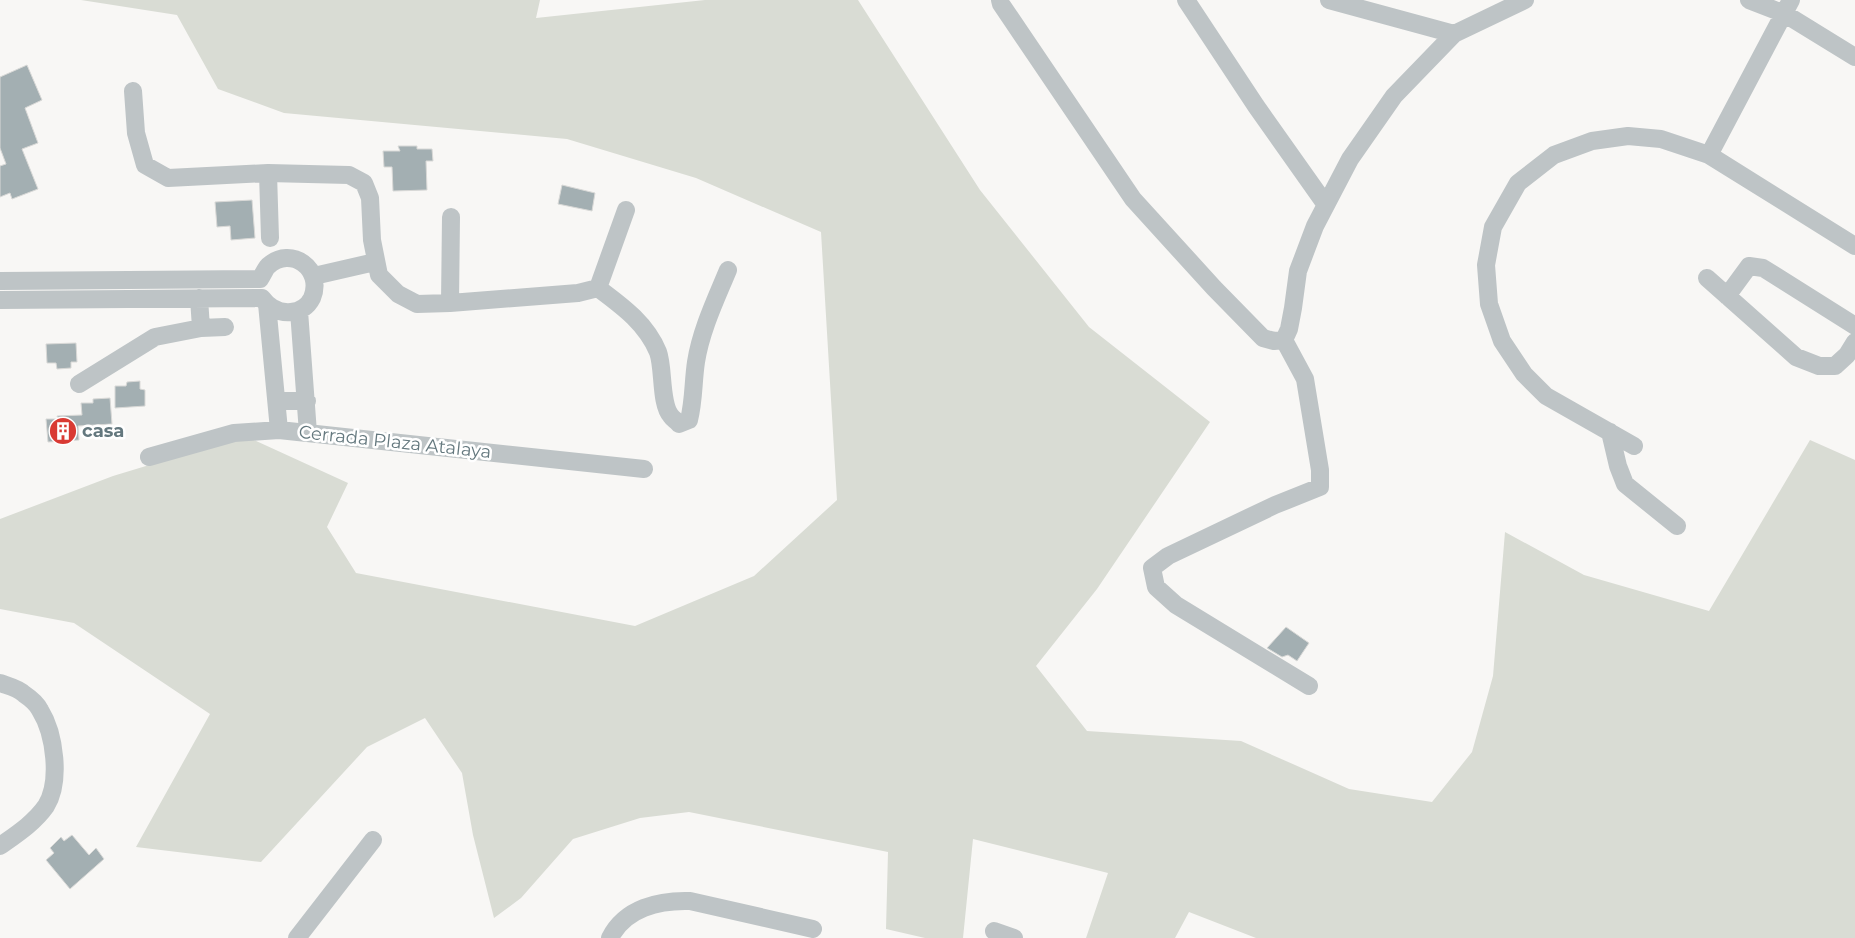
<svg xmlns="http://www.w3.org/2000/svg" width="1855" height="938" font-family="Montserrat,sans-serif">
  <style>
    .green { fill: #d9dcd4 }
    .building { fill: #a3afb2; stroke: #d9d9d7 }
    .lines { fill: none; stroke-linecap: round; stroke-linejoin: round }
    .minor { stroke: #bec4c6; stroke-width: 18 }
    .labels { text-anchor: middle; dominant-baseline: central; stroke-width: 5; stroke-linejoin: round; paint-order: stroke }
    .poi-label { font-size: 18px; font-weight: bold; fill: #64787e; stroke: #fff; text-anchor: start }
    .street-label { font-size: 18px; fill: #64787e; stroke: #fff }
  </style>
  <rect width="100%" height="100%" fill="#f8f7f5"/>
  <!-- green -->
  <path class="green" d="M81 0H540L536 18 705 0H858L980 190 1089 327 1210 422 1097 589 1036 666 1087 731 1241 741 1349 789 1432 802 1472 752 1493 676 1505 532 1584 575 1709 611 1810 440 1855 460V938H1256L1189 912 1175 938H1086L1108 873 973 839 963 938H925L886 929 888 852 689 812 640 818 573 839 521 898 494 918 473 835 462 773 425 718 367 747 261 862 136 847 210 714 74 623 0 609V519L113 476 245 436 348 483 327 527 356 573 635 626 754 576 837 500 821 232 696 178 567 139 284 113 218 89 177 15Z"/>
  <!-- building -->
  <path class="building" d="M27 65 42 100 25 108 38 143 22 149 38 189 12 199 10 193 0 197V166L6 164 0 148V77Z
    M398 146H417V149H432L433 161H426L427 190 393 191 392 167H384L383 151H400Z
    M562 185 595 193 592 211 558 204Z
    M252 200 255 238 231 240 230 226 217 227 215 202Z
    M76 343 77 362H71V368L57 369 56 363H47L46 344Z
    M140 381V389L145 390V406L115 408V386H126L127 382Z
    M110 398 112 424 78 426 79 440 48 442 46 419H58L57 416 82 415 81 403H93V399Z
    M1286 627 1309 643 1297 661 1288 655 1282 657 1267 648Z
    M72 835 89 855 96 848 104 859 70 889 46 860 54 853 50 848 61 837 64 841Z"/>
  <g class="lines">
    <!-- minor -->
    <path class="minor" d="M1000 0 1001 4 1133 199 1214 288 1263 338 1274 341 1284 340
      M1186 0 1256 106 1326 205
      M1329 0 1454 34
      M1749 0 1785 14 1855 57
      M133 91 136 133 145 165 168 178 268 173 349 175 364 183 370 198 372 240 379 275 398 294 417 304 450 303 578 293 598 288 626 210
      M1709 155 1791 0
      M268 173 270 238
      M314 276 375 262
      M1707 278 1796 357 1819 366H1835L1847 355 1855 342
      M0 281 260 279C263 275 265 269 268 266 291 245 324 269 312 298 308 306 301 311 291 312 279 313 269 308 262 298L0 300
      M598 288C622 306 646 323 658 352 664 368 660 404 671 416 673 419 677 421 679 424L689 420C694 400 693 382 696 362 701 330 716 299 728 270
      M1727 296 1749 266 1763 268 1855 326
      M199 298 201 328
      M450 303 451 217
      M267 304 279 430
      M299 311 308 433
      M1284 340 1305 379 1320 470V487L1275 505 1168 556 1152 568 1156 587 1176 605 1309 686
      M1284 340 1289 329 1293 308 1298 271 1315 226 1350 159 1394 96 1454 34 1525 0
      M79 384 155 337 201 328 225 327
      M277 401H307
      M1610 432 1618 466 1625 484 1677 526
      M1634 446 1546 396 1524 374 1502 341 1489 304 1486 265 1493 227 1518 183 1554 155 1592 141 1628 136 1661 139 1709 155 1855 246
      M149 457 234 433 279 430 644 469
      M0 683C8 686 18 688 24 694 30 698 37 704 40 710 55 734 61 782 46 806 34 823 17 834 0 846
      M994 931 1014 938
      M297 938 373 840
      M610 938C625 908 659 900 690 901L813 929"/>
  </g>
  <!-- icons -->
  <defs>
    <symbol id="building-disc" viewBox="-11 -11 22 22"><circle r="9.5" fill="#d93a33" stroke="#fff"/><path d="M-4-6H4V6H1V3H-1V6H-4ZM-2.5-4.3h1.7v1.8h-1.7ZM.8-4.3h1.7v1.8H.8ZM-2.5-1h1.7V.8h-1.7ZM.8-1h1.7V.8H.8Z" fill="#fff"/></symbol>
  </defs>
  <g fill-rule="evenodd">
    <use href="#building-disc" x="47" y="415" width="32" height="32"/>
  </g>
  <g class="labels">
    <!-- poi labels -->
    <g class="poi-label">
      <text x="82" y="431">casa</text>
    </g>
    <!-- street labels -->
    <g class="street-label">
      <text transform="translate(395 442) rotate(6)">Cerrada Plaza Atalaya</text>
    </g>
  </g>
</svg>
